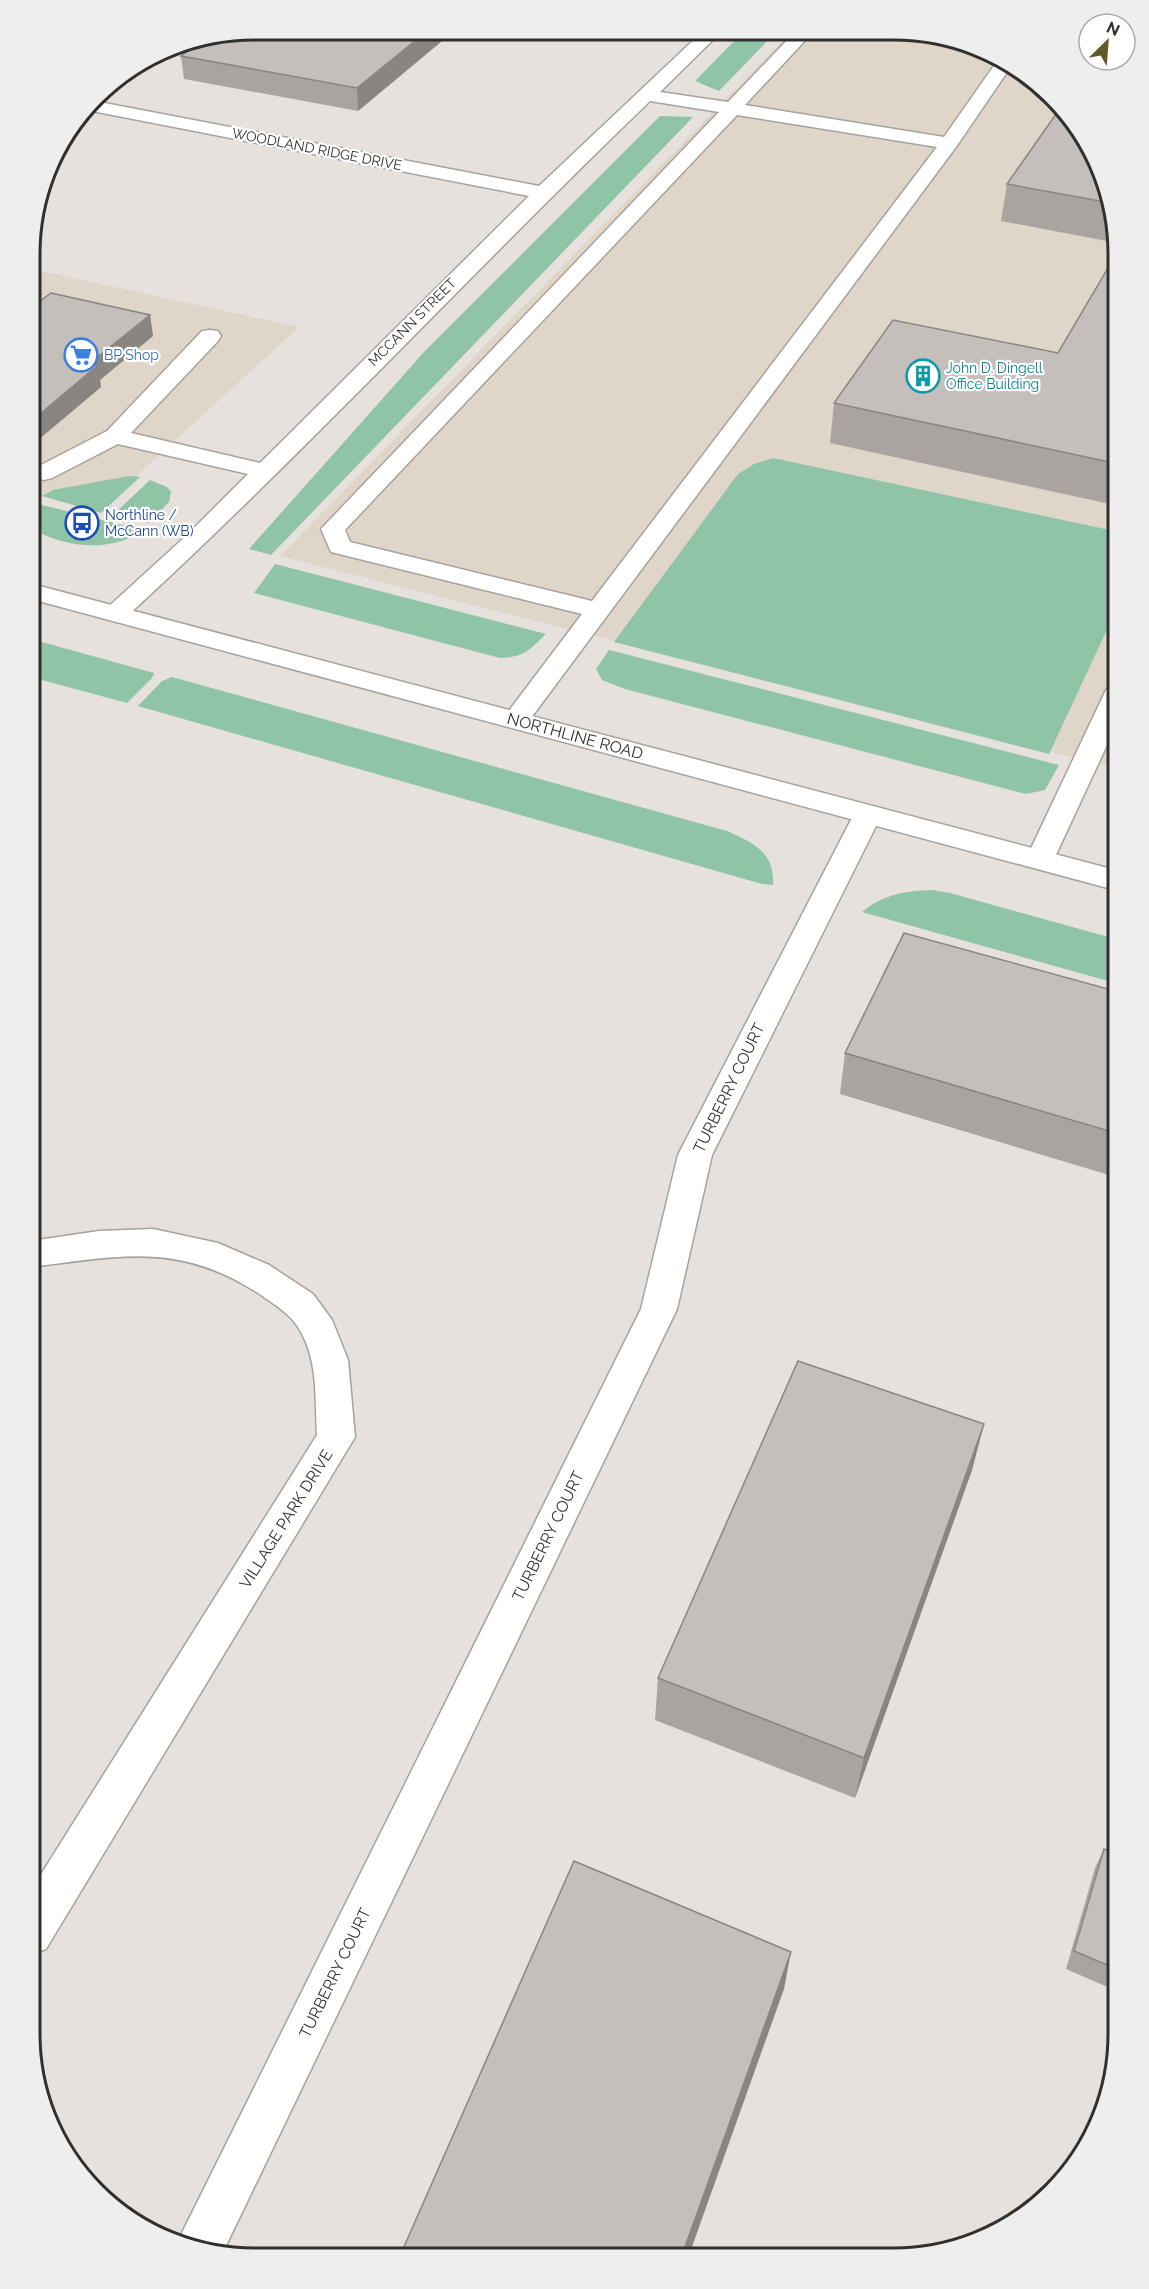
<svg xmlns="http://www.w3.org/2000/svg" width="1149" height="2289" font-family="Raleway,sans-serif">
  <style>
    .built { fill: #dfd5c9 }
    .green { fill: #8fc4a6 }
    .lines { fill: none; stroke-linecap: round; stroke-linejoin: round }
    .minor-casing { stroke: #a7a29d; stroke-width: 3 }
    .major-casing { stroke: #a7a29d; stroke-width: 3 }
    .minor { fill: #fff; fill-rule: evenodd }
    .major { fill: #fff; fill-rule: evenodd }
    .wall { fill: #a9a4a0 }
    .shaded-wall { fill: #898682 }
    .building { fill: #c4bfba; stroke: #898682; stroke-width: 1.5 }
    .labels { text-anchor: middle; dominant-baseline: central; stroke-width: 4.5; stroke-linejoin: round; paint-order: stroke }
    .far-street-label { font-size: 14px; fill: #32302e; stroke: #fff }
    .far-shop-label { font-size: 14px; fill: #366cbe; stroke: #fff; text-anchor: start }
    .far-culture-label { font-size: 14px; fill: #0d838f; stroke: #fff; text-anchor: start }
    .far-transit-label { font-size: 14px; fill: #164399; stroke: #fff; text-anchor: start }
    .street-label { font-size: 16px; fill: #32302e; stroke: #fff }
    .rim { fill: none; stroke: #32302e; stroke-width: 3 }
  </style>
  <rect width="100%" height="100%" fill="#e6e1dc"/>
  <!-- built -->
  <path class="built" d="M790 33 938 34 994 53 1043 86 1081 130 1107 182 1119 254V769L280 556Z
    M32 269 299 327 99 510 32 493Z"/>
  <!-- green -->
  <path class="green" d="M742 33H775L719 91 695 81Z
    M660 116 693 117 271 555 249 549 424 352Z
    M773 458 1119 532V604L1049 754 614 642 738 474 754 464Z
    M129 476 140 477 101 513 42 496 53 490Z
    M150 480 167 487 171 492 169 502 149 523 113 515Z
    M34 503 134 528 141 532C107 553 65 547 32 529V507Z
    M275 564 546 634C529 650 525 657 500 658L254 593Z
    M31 639 154 673 152 678 127 703 31 677Z
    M609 650 1059 765 1045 790 1026 794 625 689 602 680 596 669Z
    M172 677 727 831C754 843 775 853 773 885L762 884 138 706 162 681Z
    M932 890 950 893 1119 940V984L862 912C884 894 905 891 932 890Z"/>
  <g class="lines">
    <defs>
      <path id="minor" d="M701 33H720L660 92 728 102 794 33H812L745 105 944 137 1000 57 1012 65 956 147 525 726 515 728 505 726 502 720 582 614 331 552 321 529 719 112 650 101C473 271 306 452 125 618L116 621 107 618 103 613 107 608 187 535 248 474 118 444 52 478 44 480 32 477V463L41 465 107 431 202 331 210 330 218 331 221 336 218 341 131 433 260 463 529 196 87 110 94 101 539 186ZM737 115 937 147 592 601 350 542 345 530Z
        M1119 682V719L1054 859 1050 866 1040 868 1030 866 1026 859 1106 690 1110 684Z
        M868 805 878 808 882 814 712 1155 677 1309 221 2256 177 2243 641 1309 678 1155 854 814 858 808Z
        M153 1229 218 1243 269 1265 313 1294 332 1320 348 1360 355 1437 46 1949 30 1955V1892L317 1435C315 1403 318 1365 303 1336 294 1316 278 1307 261 1295 179 1241 121 1256 31 1267V1241L99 1231Z"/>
      <path id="major" d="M32 584 1119 871V891L31 599Z"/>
    </defs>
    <!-- minor casing -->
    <use href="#minor" class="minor-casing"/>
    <!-- major casing -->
    <use href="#major" class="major-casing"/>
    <!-- minor -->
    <use href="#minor" class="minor"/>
    <!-- major -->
    <use href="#major" class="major"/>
  </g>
  <!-- wall -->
  <path class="wall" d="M254 30 454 31 358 111 184 79 181 56Z
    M1107 182 1117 243 1001 221 1007 184Z
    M1119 254V506L830 443 834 403 1058 353Z
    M32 307 150 315 153 336 100 380 101 387 38 440 32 439Z
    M1119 992V1178L840 1094 845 1053Z
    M984 1424 972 1470 855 1798 655 1720 658 1678Z
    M1104 1849 1119 1854V1992L1066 1969 1095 1868Z"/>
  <!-- shaded-wall -->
  <path class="shaded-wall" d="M427 31H454L358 111 357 88Z
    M150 315 153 336 100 380 101 387 38 440 34 419 89 364Z
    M984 1424 972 1470 855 1798 864 1758Z
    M791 1952 784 1989 688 2258H681Z"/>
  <!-- building -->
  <path class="building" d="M254 30 427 31 357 88 181 56 204 40Z
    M1061 107 1081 130 1107 182 1111 203 1007 184Z
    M1118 251 1119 464 834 403 893 320 1058 353Z
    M51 293 150 315 89 364 97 366 34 419 32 418V307Z
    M904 933 1119 992V1134L845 1053Z
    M798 1361 984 1424 864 1758 658 1678Z
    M1104 1849 1119 1854V1970L1074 1951Z
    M574 1861 791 1952 681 2258H399Z"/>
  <!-- icons -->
  <defs>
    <symbol id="supermarket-ring" viewBox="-11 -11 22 22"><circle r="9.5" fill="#fff" stroke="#3f7fe0" stroke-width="1.5"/><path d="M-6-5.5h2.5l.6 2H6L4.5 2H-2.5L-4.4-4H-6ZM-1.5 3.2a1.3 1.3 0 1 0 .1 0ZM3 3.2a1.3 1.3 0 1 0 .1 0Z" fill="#3f7fe0"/></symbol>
    <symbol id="building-ring" viewBox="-11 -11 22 22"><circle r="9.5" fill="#fff" stroke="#0f9aa8" stroke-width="1.5"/><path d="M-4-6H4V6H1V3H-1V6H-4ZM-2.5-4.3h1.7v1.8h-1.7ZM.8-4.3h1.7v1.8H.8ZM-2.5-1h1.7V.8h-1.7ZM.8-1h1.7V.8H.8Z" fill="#0f9aa8"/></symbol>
    <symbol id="bus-ring" viewBox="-11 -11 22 22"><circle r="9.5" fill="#fff" stroke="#1a4fb4" stroke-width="1.5"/><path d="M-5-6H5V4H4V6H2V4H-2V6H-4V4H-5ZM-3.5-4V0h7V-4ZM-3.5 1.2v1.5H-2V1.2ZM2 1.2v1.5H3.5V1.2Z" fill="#1a4fb4"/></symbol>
  </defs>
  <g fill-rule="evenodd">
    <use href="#supermarket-ring" x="62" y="336" width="38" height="38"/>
    <use href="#building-ring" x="904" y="357" width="38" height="38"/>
    <use href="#bus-ring" x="63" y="504" width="38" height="38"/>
  </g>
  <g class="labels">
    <!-- far-street labels -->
    <g class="far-street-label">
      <text transform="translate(317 149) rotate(11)">WOODLAND RIDGE DRIVE</text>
      <text transform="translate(412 322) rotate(-45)">MCCANN STREET</text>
    </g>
    <!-- far-shop labels -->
    <g class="far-shop-label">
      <text x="104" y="355">BP Shop</text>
    </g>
    <!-- far-culture labels -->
    <g class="far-culture-label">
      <text x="946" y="368">John D. Dingell<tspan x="946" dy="16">Office Building</tspan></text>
    </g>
    <!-- far-transit labels -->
    <g class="far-transit-label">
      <text x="105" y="515">Northline /<tspan x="105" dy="16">McCann (WB)</tspan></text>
    </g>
    <!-- street labels -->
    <g class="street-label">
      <text transform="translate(575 736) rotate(15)">NORTHLINE ROAD</text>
      <text transform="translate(729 1088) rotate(-64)">TURBERRY COURT</text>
      <text transform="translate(286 1519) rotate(-58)">VILLAGE PARK DRIVE</text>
      <text transform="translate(548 1536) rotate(-64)">TURBERRY COURT</text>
      <text transform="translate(335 1973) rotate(-64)">TURBERRY COURT</text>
    </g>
  </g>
  <!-- crop -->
  <path d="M0 0H1149V2289H0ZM254 40H894A214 214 0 0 1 1108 254V2034A214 214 0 0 1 894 2248H254A214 214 0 0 1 40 2034V254A214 214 0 0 1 254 40Z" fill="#efeeee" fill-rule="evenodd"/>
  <path class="rim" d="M254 40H894A214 214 0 0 1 1108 254V2034A214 214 0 0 1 894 2248H254A214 214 0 0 1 40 2034V254A214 214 0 0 1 254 40Z"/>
  <!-- north arrow -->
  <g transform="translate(1107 42) rotate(25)"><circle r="28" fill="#ffffff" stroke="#adacab" stroke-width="1.5"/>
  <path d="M0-4.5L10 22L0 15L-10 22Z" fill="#5f5a26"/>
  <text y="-9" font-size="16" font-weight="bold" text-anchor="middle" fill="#32302e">N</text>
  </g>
</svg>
